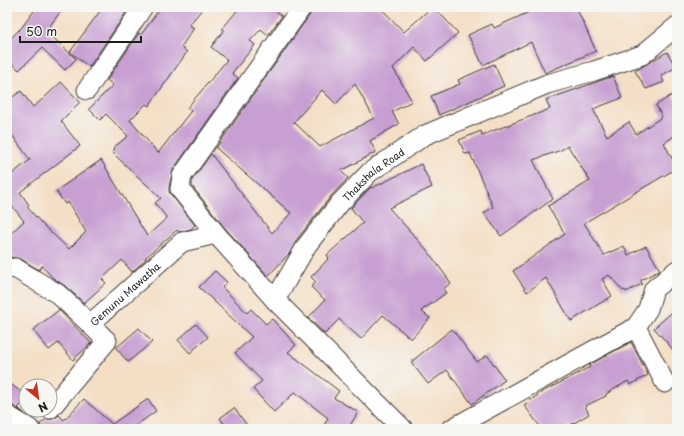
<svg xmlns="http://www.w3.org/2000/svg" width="684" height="436" font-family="'Playpen Sans',sans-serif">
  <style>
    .building { fill: #c79fd2; fill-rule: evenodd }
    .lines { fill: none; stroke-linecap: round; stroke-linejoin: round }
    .street-casing { stroke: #3c3936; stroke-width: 21 }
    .street { stroke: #fff; stroke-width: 19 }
    .labels { text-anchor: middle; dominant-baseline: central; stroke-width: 3; stroke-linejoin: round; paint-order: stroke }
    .street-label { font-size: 10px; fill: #1c1c1c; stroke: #f6f6f2 }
  </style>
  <rect width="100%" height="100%" fill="#f6f6f2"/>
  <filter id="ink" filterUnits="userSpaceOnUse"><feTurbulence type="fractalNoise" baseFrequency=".025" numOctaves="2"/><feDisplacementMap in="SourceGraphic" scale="8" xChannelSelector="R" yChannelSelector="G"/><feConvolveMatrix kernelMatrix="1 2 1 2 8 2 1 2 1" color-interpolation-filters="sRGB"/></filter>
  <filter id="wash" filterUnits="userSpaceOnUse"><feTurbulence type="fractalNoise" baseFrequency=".012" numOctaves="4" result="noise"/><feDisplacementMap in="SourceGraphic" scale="16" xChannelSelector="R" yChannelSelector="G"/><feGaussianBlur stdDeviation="0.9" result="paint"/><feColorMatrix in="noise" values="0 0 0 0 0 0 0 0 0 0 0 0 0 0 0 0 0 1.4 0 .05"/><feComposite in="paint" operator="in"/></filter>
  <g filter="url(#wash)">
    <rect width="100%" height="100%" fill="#f4dfc6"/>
    <g id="blocks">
      <!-- building -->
      <path class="building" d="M37 7H64L46 31 76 59 65 70 42 48 19 70 7 59V42L22 27Z
        M103 7H130L89 67 70 52Z
        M161 7H204L189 25 194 28 181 47 187 52 149 106 146 104 130 120 158 153 191 111 187 108 227 60 211 47 224 30 222 29 240 7H271L282 16 268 35 261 29 250 41 255 45 232 73 238 78 173 170 169 187V192L195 225 191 229 179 232 177 230 145 258 146 259 132 272 122 260 102 279 106 283 84 303 65 286 53 278 42 266 39 270 21 259 10 257 7 254V237L24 221 8 201 7 202V175L8 177 30 160 7 128V101L21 91 33 107 43 99 61 82 80 102 61 121 80 146 20 192 29 205 27 207 44 226 69 249 86 232 68 202 65 204 56 191 101 160 147 236 167 218 155 203 161 198 119 159 112 152 115 150 113 148 128 136 106 114 100 120 89 109 113 85 107 80 139 33 141 35Z
        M313 7H380L404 32 432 7H434L458 33 427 61 414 47 393 68 412 101 392 112 399 124 370 141 376 152 341 171 348 178 331 196 298 238 289 254 268 276 224 227 192 186V180L211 154 272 233 291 213 216 148 311 13ZM355 84 374 118 320 147 294 122 322 90 336 104Z
        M527 7H576L596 51 545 73 531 42 483 65 468 35 492 24 494 28 529 12Z
        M667 52 676 67 661 76 664 82 646 89 635 71Z
        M494 64 504 86 439 115 431 96 460 84 458 80Z
        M613 76 622 98 593 109 607 136 629 122 636 134 662 117 656 105 672 95 677 103V134L664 143 677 168 584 223 604 255 624 246 628 255 646 246 660 270 641 280 642 284 626 292 625 290 623 291 609 275 602 279 612 296 571 321 546 278 527 292 513 271 565 234 548 206 590 181 568 146 561 150 533 160 553 199 501 236 484 213 493 207 470 153 465 154 459 140 481 131 482 135 550 109 546 100Z
        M421 164 432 187 389 208 427 250 451 283 443 289 446 293 421 311 430 318 411 339 383 315 361 339 339 319 325 334 308 318 325 300 311 287 316 282 311 277 329 258 327 255 363 223 351 208 371 187 372 188Z
        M215 271 227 282 222 287 247 313 251 309 266 324 272 319 296 345 288 352 339 391 334 398 358 412 348 429H322L328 418 295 392 274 412 253 389 262 381 235 353 252 337 199 287Z
        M677 308V354L654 328Z
        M59 310 91 343 73 360 58 343 49 350 33 330Z
        M196 324 208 337 190 353 178 340Z
        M139 328 152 342 128 362 116 348Z
        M452 329 477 362 487 355 505 380 472 404 447 370 428 384 411 362Z
        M631 342 648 375 630 385 628 381 606 394V396L585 406 589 414 564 429H542L524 405 542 392 590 367 589 365Z
        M7 381 26 396V400L18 408 24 413 13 406 7 404Z
        M84 399 112 424 148 399 156 411 131 429H41L40 424 46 419H53L59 415 64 420Z
        M234 408 250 429H228L220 418Z"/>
    </g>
  </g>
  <g filter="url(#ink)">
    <use href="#blocks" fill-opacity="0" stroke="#3c3936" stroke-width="1"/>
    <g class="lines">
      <defs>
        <g id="street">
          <path d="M87 90 143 7"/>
          <path d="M7 269 15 268 58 294 90 324"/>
          <path d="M275 300 216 234 180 189 182 176 302 7"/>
          <path d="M665 383 636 327 648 309 654 289 677 270"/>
          <path id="s1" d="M50 409 107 341 90 324 182 242 216 234"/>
          <path d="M7 415 30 429"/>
          <path id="s2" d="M403 429 275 300 307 245 340 203 370 172 425 135 547 84 594 71 642 55 677 26"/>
          <path d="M451 429 636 327"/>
        </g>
      </defs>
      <!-- street casing -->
      <use href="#street" class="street-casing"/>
      <!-- street -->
      <use href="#street" class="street"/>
    </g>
  </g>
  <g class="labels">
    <!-- street labels -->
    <g class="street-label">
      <text stroke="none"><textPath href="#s2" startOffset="343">Thakshala Road</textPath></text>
      <text stroke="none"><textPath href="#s1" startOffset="159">Gemunu Mawatha</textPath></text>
    </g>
  </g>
  <!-- margin -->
  <rect width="684" height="436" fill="none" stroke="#f6f6f2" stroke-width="24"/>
  <!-- north arrow -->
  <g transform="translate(38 398) rotate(151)"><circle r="19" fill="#f6f6f2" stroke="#9f9f9c"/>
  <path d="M0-3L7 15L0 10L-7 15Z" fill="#c8321e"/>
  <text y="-6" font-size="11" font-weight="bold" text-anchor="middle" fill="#1c1c1c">N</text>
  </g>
  <!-- scale -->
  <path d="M20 36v6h121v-6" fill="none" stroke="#1c1c1c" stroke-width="2"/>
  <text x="26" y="36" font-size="12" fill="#1c1c1c" stroke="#f6f6f2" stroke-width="3" paint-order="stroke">50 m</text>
</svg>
